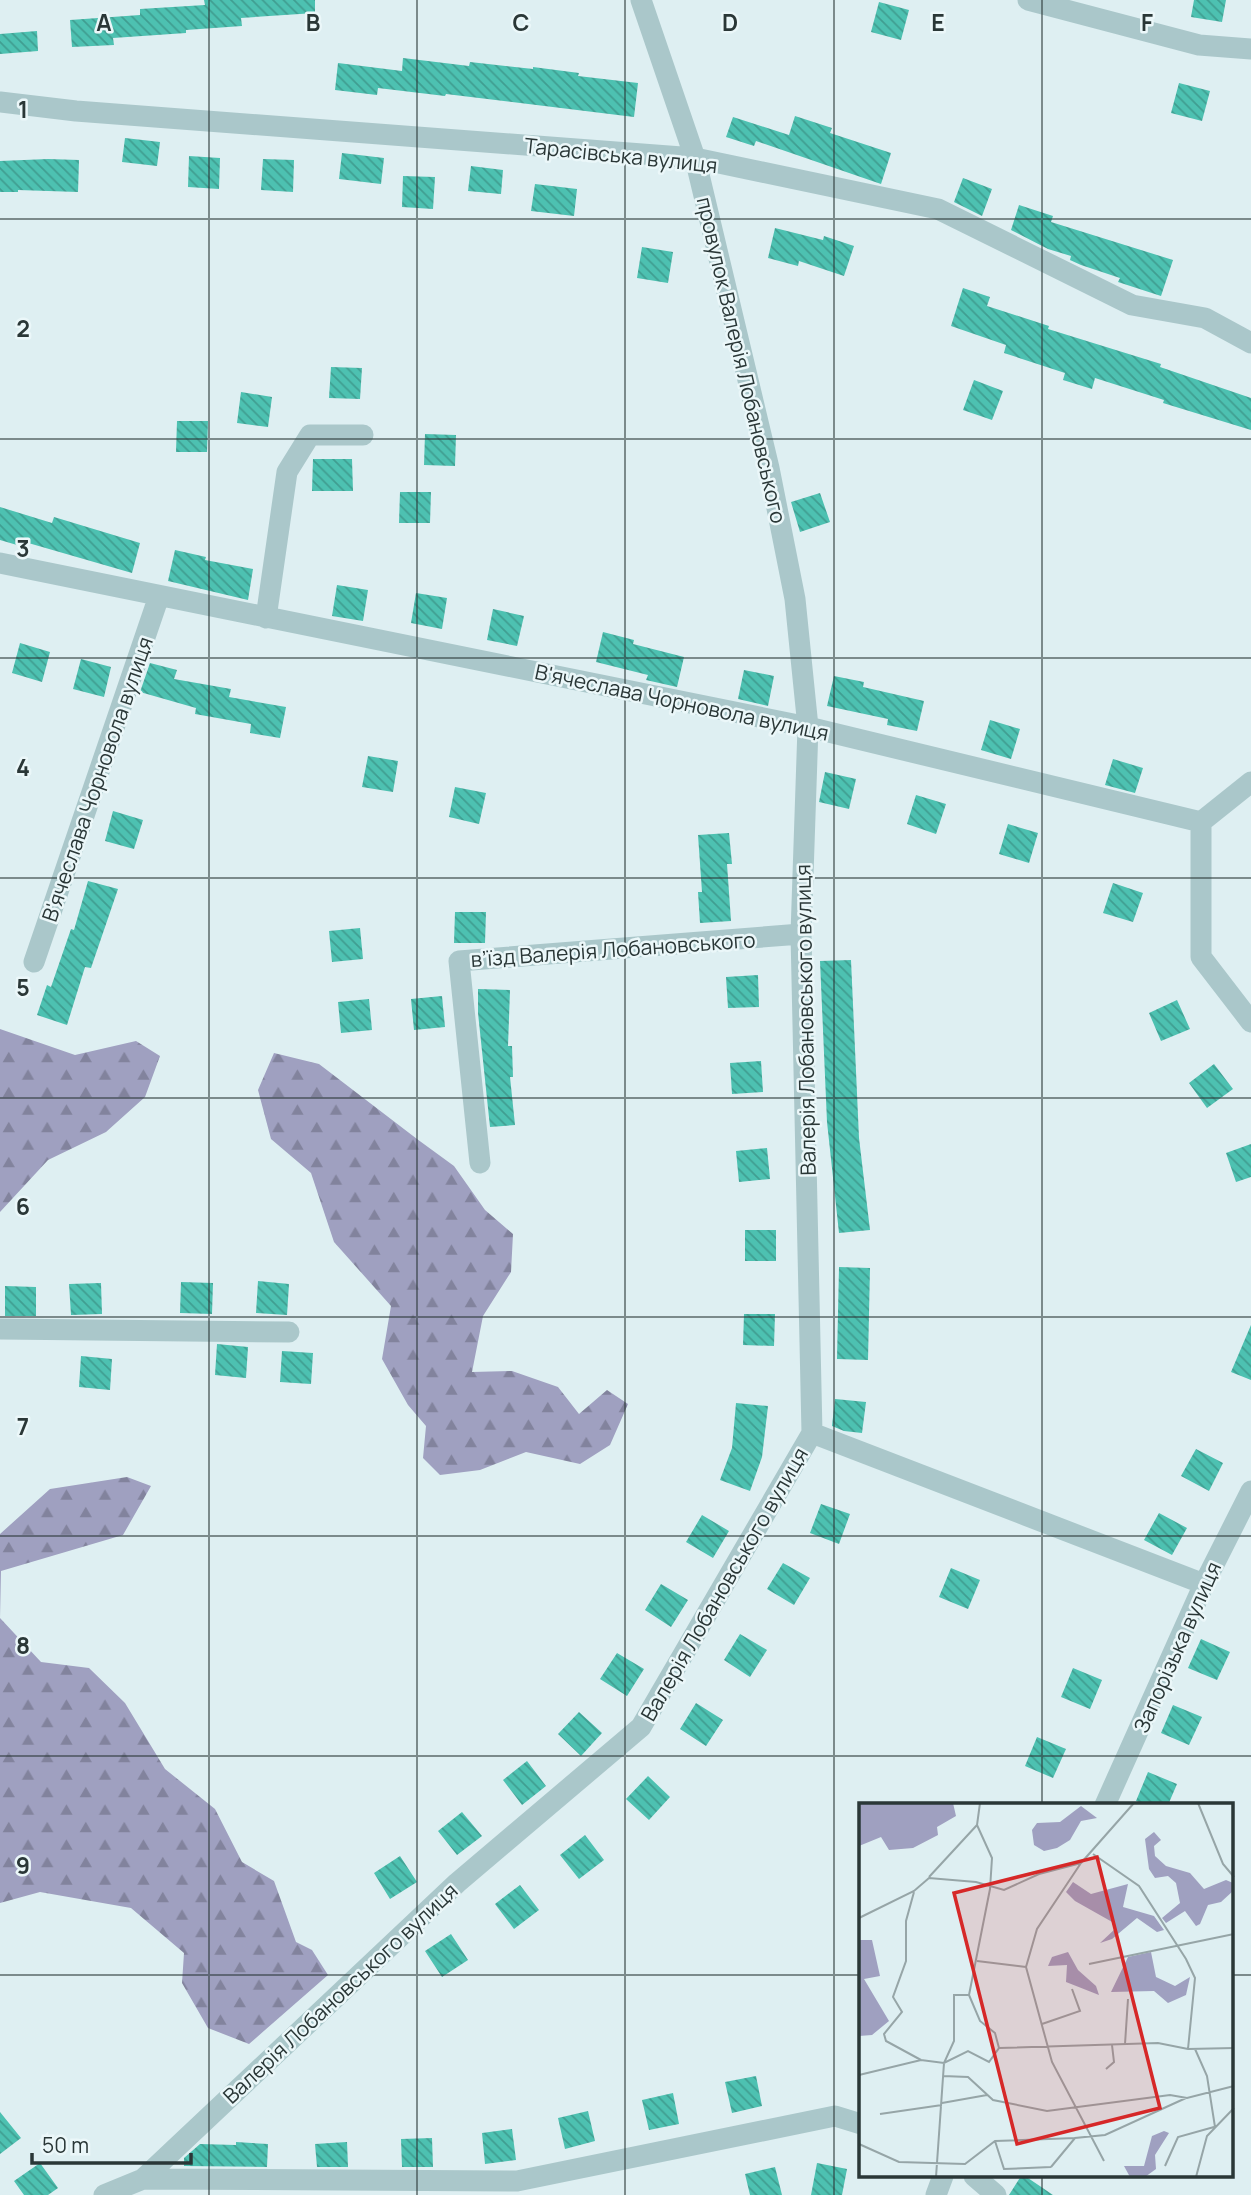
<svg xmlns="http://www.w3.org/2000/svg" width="1251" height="2195" font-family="Manrope,sans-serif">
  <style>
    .forest { fill: url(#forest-firs) }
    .building { fill: url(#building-back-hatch) }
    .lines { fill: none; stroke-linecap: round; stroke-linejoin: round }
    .street { stroke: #aac7ca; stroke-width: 21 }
    .grid { fill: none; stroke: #2a3737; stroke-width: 2; stroke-opacity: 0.55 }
    .labels { text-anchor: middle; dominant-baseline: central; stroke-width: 5; stroke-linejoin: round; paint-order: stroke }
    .street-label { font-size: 21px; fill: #2a3737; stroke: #ebf7f9 }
    .inset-road { fill: none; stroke: #96a5a7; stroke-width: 2 }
    .view { fill: #d62828; fill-opacity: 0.15; stroke: #d62828; stroke-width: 3.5 }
    .inset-edge { fill: none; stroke: #2a3737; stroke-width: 3.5 }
    .grid-label { font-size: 23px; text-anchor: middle; font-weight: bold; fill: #2a3737; stroke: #ebf7f9; stroke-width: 5; stroke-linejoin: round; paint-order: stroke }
  </style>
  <defs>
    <pattern id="forest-firs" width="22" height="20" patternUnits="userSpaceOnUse" patternTransform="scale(1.75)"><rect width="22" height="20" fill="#9fa0c0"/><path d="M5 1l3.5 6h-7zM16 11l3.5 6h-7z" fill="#82839d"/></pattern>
    <pattern id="building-back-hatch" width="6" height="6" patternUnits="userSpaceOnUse" patternTransform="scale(1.75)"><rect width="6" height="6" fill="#4dc1b1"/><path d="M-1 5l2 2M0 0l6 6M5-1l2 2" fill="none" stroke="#409e91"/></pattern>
  </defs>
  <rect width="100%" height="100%" fill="#deeff2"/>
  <!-- forest -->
  <path class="forest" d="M0 1029 75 1055 136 1041 160 1056 145 1097 106 1132 48 1160 0 1212Z
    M274 1053 319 1064 417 1139 454 1166 485 1210 513 1234 511 1272 483 1316 472 1372 512 1371 558 1387 579 1414 607 1390 628 1404 610 1445 580 1464 526 1452 480 1470 440 1475 423 1458 426 1426 408 1405 382 1359 391 1306 334 1242 311 1173 271 1139 258 1090Z
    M127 1477 151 1486 123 1535 1 1571 0 1618 41 1662 89 1668 125 1703 165 1769 215 1809 242 1862 274 1881 296 1942 312 1950 328 1975 249 2044 208 2028 182 1983 184 1953 131 1908 40 1892 0 1903V1534L50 1489Z"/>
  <!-- building -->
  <path class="building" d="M204 0H315V13L241 18 242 26 186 30V33L113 38 114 45 72 47 70 20 140 15V9L205 5Z
    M1194 0H1226L1222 22 1191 17Z
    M879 2 909 10 901 40 871 32Z
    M37 31 38 51 0 54V34Z
    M403 58 469 66 470 62 533 69V67L579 73 578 76 638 83 634 117 446 94 445 96 378 88 377 95 335 90 338 63 402 71Z
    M1179 83 1210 91 1202 121 1171 113Z
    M795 116 832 128 830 133 891 153 881 184 756 141 754 146 726 137 733 117 789 135Z
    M125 138 160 142 157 166 122 162Z
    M342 153 384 158 381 184 339 179Z
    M189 156 220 158 219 189 188 187Z
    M48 159 79 160 78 192 18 190V192H0V161Z
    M263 159 294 160 293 192 261 190Z
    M471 166 503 170 501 194 468 191Z
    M403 176 435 177 433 209 402 207Z
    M963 178 992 189 982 216 954 202Z
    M535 184 577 189 574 216 531 211Z
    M1019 205 1053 216 1051 222 1173 260 1161 296 1118 282 1120 278 1081 265 1070 260 1071 256 1048 249 1011 230Z
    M775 228 823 240 824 236 854 246 844 276 799 261 798 266 768 258Z
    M642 247 673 252 668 283 637 278Z
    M963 288 990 297 987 306 1049 326 1048 329 1161 364 1160 367 1251 398V430L1163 403 1164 400 1095 378 1092 389 1063 380 1065 373 1004 353 1006 345 951 326Z
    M331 367 362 368 360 399 329 398Z
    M974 380 1003 391 992 420 963 410Z
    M241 392 272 397 268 427 237 423Z
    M177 421H208L207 452H176Z
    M425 434 456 435 455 466 424 465Z
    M313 459H352L353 491H312Z
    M400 492H431L430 523H399Z
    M820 493 830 522 800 532 791 502Z
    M0 507 52 523 54 517 140 543 132 573 18 540 17 545 0 540Z
    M175 550 206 557 205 560 253 569 248 600 168 581Z
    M337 585 368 590 363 621 332 616Z
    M416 593 447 598 442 629 411 623Z
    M493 609 524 616 517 646 487 640Z
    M603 632 634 640 633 644 684 657 677 687 646 680 648 675 596 662Z
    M20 643 50 652 42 682 12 673Z
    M81 659 111 667 104 697 73 689Z
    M150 663 177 670 174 679 231 689 229 697 286 707 280 738 250 733 251 724 195 714 196 708 140 692Z
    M744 670 774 676 768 706 738 699Z
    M834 676 864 682 863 687 924 701 917 731 887 725 888 719 827 706Z
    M990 720 1020 729 1011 759 981 750Z
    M368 756 398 761 393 792 362 787Z
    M1113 759 1143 768 1135 793 1105 785Z
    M825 772 856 779 849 809 819 802Z
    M455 787 486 793 479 824 449 817Z
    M916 795 946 804 936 834 907 824Z
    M113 811 143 820 134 849 105 841Z
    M1008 824 1038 833 1029 863 999 854Z
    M729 833 732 864H727L731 921 700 923 698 892H702L698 835Z
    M88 881 118 889 91 968 85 967 67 1025 37 1015 47 985 51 987 71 929 74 930Z
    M1113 883 1143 893 1133 922 1103 913Z
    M455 912H486L485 943H454Z
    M360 928 363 959 332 962 329 931Z
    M851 960 859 1138 870 1230 839 1233 827 1122 820 961Z
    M758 975 759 1007 728 1008 726 977Z
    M478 989 510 990 508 1046H512L513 1077H510L515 1125 490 1127 478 1013Z
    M442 996 445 1027 414 1030 411 999Z
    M369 999 372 1030 341 1033 338 1002Z
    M1177 1000 1190 1029 1161 1041 1149 1013Z
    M761 1061 763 1092 732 1094 730 1063Z
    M1214 1064 1233 1089 1207 1108 1189 1083Z
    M1251 1144V1177L1236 1182 1226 1153Z
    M767 1148 770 1179 739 1182 736 1151Z
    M745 1230H776V1261H745Z
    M839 1267 870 1268 868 1360 837 1359Z
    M258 1281 289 1284 287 1315 256 1313Z
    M181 1282 213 1283 212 1314 180 1313Z
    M101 1283 102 1314 71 1315 69 1284Z
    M5 1286 36 1287V1316H5Z
    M744 1314H775L774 1346 743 1345Z
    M1251 1325V1380L1231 1372Z
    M217 1344 248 1347 246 1378 215 1375Z
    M282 1351 313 1353 311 1384 280 1382Z
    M81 1356 112 1359 110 1390 79 1387Z
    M835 1399 866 1402 862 1433 844 1431 832 1426Z
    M736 1403 768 1406 762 1457 750 1491 720 1480 732 1448Z
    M1196 1449 1223 1463 1209 1491 1181 1476Z
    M821 1504 850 1514 839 1544 810 1533Z
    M1159 1513 1187 1528 1172 1555 1144 1540Z
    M702 1515 729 1531 713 1558 686 1542Z
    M783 1563 810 1578 794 1605 767 1589Z
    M951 1568 980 1580 968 1609 939 1597Z
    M661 1584 688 1600 671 1627 645 1610Z
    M740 1634 767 1650 750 1677 724 1660Z
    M1201 1639 1230 1652 1217 1680 1188 1668Z
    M617 1653 644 1669 627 1696 600 1679Z
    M1073 1668 1102 1680 1090 1709 1061 1697Z
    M696 1703 723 1720 706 1746 680 1729Z
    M1173 1705 1202 1717 1189 1745 1161 1733Z
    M579 1712 602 1733 581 1756 558 1734Z
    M1037 1737 1066 1749 1053 1778 1025 1766Z
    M527 1761 546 1786 522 1805 503 1780Z
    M1148 1772 1177 1784 1168 1805H1146L1136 1801Z
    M648 1776 670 1797 649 1820 626 1799Z
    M462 1812 482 1836 457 1855 438 1831Z
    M585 1835 604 1860 579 1879 560 1855Z
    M400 1856 417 1882 390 1899 374 1873Z
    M520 1885 539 1910 514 1929 495 1904Z
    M451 1934 468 1960 442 1977 425 1951Z
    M756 2076 762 2106 732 2113 725 2082Z
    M673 2093 679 2124 649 2130 642 2100Z
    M588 2111 595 2141 565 2149 558 2118Z
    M0 2112 21 2138 0 2154Z
    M512 2129 516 2160 485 2164 482 2133Z
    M432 2138 433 2167H402L401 2139Z
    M236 2142 268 2144 267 2167 184 2166V2158L200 2144 236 2145Z
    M347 2142 348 2167H317L315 2144Z
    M40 2163 58 2188 48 2195H24L14 2181Z
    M817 2163 847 2169 842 2195H811Z
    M775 2167 782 2195H750L745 2174Z
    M1021 2176H1025L1053 2195H1009Z"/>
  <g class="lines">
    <!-- street -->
    <path class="street" d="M1028 0 1199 45 1251 49
      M0 102 76 111 695 158 938 209 1132 305 1205 318 1251 343
      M0 563 808 727 1201 822
      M266 618 287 472 310 435H363
      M1251 782 1201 822V957L1251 1022
      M34 962 159 596
      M480 1163 459 961 801 934
      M0 1329 289 1332
      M812 1433 1204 1584
      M1105 1805 1204 1584 1251 1491
      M974 2176 996 2195
      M143 2179 457 1883 641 1727 812 1433 801 934 808 727 795 599 769 468 695 158 641 0
      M104 2195 143 2179 517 2181 835 2116 861 2124
      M936 2195 943 2176"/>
  </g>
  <!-- grid -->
  <path class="grid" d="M209 0V2195M417 0V2195M625 0V2195M834 0V2195M1042 0V1805M0 219H1251M0 439H1251M0 658H1251M0 878H1251M0 1098H1251M0 1317H1251M0 1536H1251M0 1756H1251M0 1975H861M1232 1975H1251M1042 2176V2195"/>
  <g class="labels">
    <!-- street labels -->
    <g class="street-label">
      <text transform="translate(621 155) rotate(6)">Тарасівська вулиця</text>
      <text transform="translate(742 360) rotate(77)">провулок Валерія Лобановського</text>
      <text transform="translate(682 702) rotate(12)">В'ячеслава Чорновола вулиця</text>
      <text transform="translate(97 779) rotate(-71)">В'ячеслава Чорновола вулиця</text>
      <text transform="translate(613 949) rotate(-4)">в’їзд Валерія Лобановського</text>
      <text transform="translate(805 1020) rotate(-91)">Валерія Лобановського вулиця</text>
      <text transform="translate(724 1584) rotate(-60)">Валерія Лобановського вулиця</text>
      <text transform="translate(1177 1647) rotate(-66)">Запорізька вулиця</text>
      <text transform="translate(340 1993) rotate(-43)">Валерія Лобановського вулиця</text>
    </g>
  </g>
  <!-- overview -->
  <g transform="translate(859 1803)">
    <rect width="374" height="374" fill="#deeff2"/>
    <path d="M0 0H94L97 13 78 24 79 32 54 45 30 47 22 34 0 43ZM222 3 238 15 222 18 211 37 198 45 185 48 175 42 173 27 178 20 201 19ZM295 29 302 37 295 43 296 53 307 63 331 70 345 86 367 77 374 80V88L362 99 349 102 341 121 337 123 326 108 307 120 303 115 321 100 317 80 309 73 296 75 290 66 286 36ZM214 79 232 91 269 81 264 104 295 113 305 127 298 129 278 115 253 136 241 140 256 126 255 120 216 98 207 89ZM0 137H13L21 173 5 176 30 218 13 232 0 233ZM209 149 219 167 237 183 240 192 207 179 208 162 189 163 193 154ZM292 149 297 174 316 183 331 174 327 192 309 200 295 188 252 189 269 154ZM305 328 310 330 296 352 297 366 286 374H271L265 363H285L293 333Z" fill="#9fa0c0"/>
    <path class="inset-road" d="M339 0 364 61 375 74M234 51 280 83 327 156 336 175 329 246M222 60 178 126 167 164 193 259 245 358M70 74 118 22M55 89 47 118V158L34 194 43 209 25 231 27 238 62 257M0 115 55 88 70 75 117 79 145 87 180 71 222 60 275 0M118 158 167 164M230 161 375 131M183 221 221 208 213 186M266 241 269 196M140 245 299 240 329 246 375 245M336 246 348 273 356 324M247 266 255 259 253 242M0 272 62 257 85 260 109 248 130 259 140 245 136 230 121 218 110 192M84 273 109 274 134 297 188 308 311 292 328 295 375 283M83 300 128 292M21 311 83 302M136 338 145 366 192 364M0 341 40 359 106 361 136 338 216 335M306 363 319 334 355 324M192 364 216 335 246 332 327 295M77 374 85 260 95 238V192H110L131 86 133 55 118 22 121 0M337 374 348 333 375 305"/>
    <path class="view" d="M238 54 301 305 158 341 95 90Z"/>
    <rect width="374" height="374" class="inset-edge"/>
  </g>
  <g class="grid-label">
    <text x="104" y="31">A</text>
    <text x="313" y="31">B</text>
    <text x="521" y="31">C</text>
    <text x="730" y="31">D</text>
    <text x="938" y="31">E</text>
    <text x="1147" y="31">F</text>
    <text x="23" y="118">1</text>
    <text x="23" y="337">2</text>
    <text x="23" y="557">3</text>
    <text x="23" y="776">4</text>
    <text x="23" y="996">5</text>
    <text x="23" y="1215">6</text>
    <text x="23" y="1435">7</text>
    <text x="23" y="1654">8</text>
    <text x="23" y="1874">9</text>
  </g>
  <!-- scale -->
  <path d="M32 2153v10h159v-10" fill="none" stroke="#2a3737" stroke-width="3.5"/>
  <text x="42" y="2153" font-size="21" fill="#2a3737" stroke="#ebf7f9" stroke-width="5" paint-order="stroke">50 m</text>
</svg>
